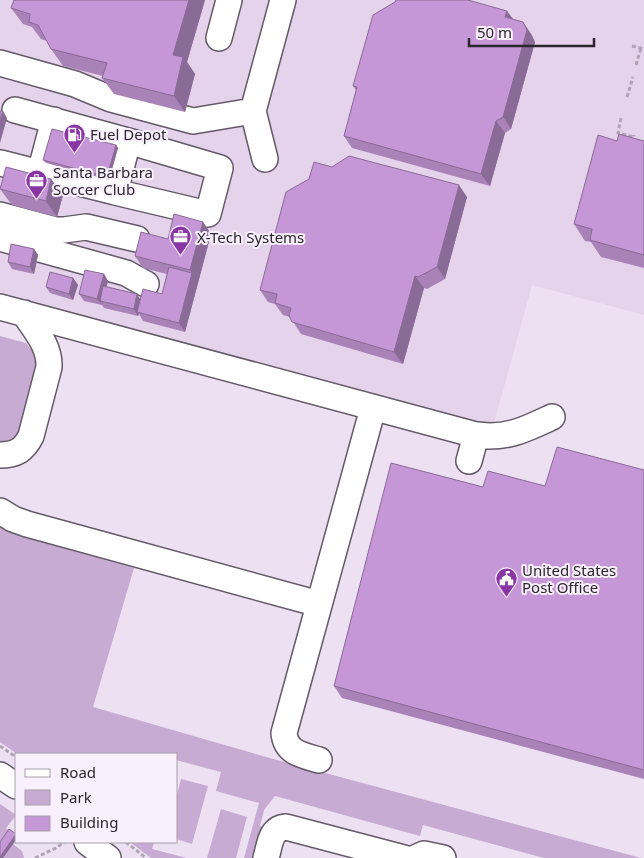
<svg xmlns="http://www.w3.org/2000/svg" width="644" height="858" font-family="'Noto Sans',sans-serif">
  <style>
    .built { fill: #e5d3ec }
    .green { fill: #c7abd2 }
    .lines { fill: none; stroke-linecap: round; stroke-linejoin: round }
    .minor-casing { stroke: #645968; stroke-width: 28 }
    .path { stroke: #aea4b3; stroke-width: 3; stroke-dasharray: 4 2.5; stroke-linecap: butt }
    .minor { stroke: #fff; stroke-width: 25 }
    .wall { fill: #a982b8 }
    .shaded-wall { fill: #8a6a96 }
    .building { fill: #c597d6; stroke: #8a6a96 }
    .labels { text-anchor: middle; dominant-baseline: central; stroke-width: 4; stroke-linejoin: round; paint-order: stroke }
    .poi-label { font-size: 15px; fill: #2c272e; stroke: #f9effd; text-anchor: start }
  </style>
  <rect width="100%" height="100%" fill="#ede0f3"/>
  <!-- built -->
  <path class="built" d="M0 0H644V315L532 285 493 427 0 292Z"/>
  <!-- green -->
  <path class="green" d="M0 336 26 343 40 361 20 436 0 449Z
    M0 527 20 536 134 568 93 707 266 757 641 858H544L423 825 420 836 275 796 264 810 260 826 265 828 257 858H244L259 803 216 791 221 772 176 760V754H17L0 742Z
    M181 779 208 786 192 844 176 839V798Z
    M0 804 16 815 6 828 16 836 12 843 22 851 24 858H0Z
    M221 809 247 817 236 858H207Z
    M130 842H154L152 849 187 858H151Z"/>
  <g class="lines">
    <defs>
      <path id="minor" d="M219 38 229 0
        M0 63 75 84 111 99 193 121 253 111
        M265 159 253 111 283 0
        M1 163 115 192 128 141 15 110
        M40 173 54 120
        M115 192 208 214 220 168 128 141
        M0 215 56 230H64L86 227 137 239
        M0 238 126 273 146 284
        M0 307 476 435C507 439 524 430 552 417
        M0 455C16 455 24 450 31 436L49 367C50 346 35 330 24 313
        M469 461 476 435
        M0 511 13 519 27 524 319 604
        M319 760C302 755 286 753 284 733L373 408
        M0 775 16 786
        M87 842 108 858
        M266 858C270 845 270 828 286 827L404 858
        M415 858 424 854 443 858"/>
    </defs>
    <!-- minor casing -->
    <use href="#minor" class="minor-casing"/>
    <!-- path -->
    <path class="path" d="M632 46 644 49
      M636 65 641 48
      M627 97 633 77
      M621 118 618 133 634 137V135
      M0 746 16 757
      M126 842 146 858
      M35 858 56 848 64 842"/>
    <!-- minor -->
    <use href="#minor" class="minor"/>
  </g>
  <!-- wall -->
  <path class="wall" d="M14 0H205L187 62 195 74 185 112 114 94 102 78 103 76 63 66 51 49 47 41 41 39 32 27 23 24 11 8Z
    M395 2 513 19 523 22 531 34 535 42 511 129 505 133 490 186 352 148 344 136 356 90 353 86Z
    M617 141H644V268L601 257 591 242 585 241 574 224Z
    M116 145 118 148 109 180 46 163 43 160Z
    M332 167 467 197 445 279 427 289 424 288 403 364 301 334 290 317 283 315 275 304 268 302 260 290 309 179Z
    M51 179 63 195 57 217 12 205 0 189Z
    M203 222 211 234 185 332 143 321 139 314 138 316 104 308 102 305 84 301 79 294 104 274 108 281 106 287 141 299 162 294 167 274 143 268 135 256 168 239Z
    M34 249 38 255 34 274 12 269 8 262Z
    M73 278 78 285 73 300 50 293 46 287Z
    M644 470V779L342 698 334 686 483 487 545 486Z"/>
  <!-- shaded-wall -->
  <path class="shaded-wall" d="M189 0H205L187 62 195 74 185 112 174 96 173 55Z
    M507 11 516 23 505 17Z
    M523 22 531 34 535 42 511 129 503 117Z
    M3 111 7 118 0 143V121Z
    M496 121 505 133 490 186 481 174Z
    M116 145 118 148 109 180 107 177Z
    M51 179 63 195 57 217 46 201Z
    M459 185 467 197 445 279 437 267Z
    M203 222 211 234 185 332 179 323 192 273 190 270Z
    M34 249 38 255 34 274 30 267Z
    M104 274 108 281 103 302 100 301 102 305 97 299Z
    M415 276 424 288 403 364 394 352Z
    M73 278 78 285 73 300 69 294Z
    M137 294 141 301 137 312 139 314 138 316 134 309Z
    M16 834V840L3 858H0V857Z"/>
  <!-- building -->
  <path class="building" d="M14 0H189L173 55 183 57 174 96 102 78 107 63 51 49 38 25 29 22 30 14 11 8Z
    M396 0H468L507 11 505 17 523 22 527 30 503 117 496 121 481 174 344 136 357 87 353 86 373 15 395 2Z
    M0 111H3L0 121Z
    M52 129 116 145 107 177 43 160Z
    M619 134 644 141V255L590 240 592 229 574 224 598 135 617 141Z
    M349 156 459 185 437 267 418 277 415 276 394 352 292 322 289 316 291 308 275 303 277 294 260 290 286 192 309 179 314 162 332 167Z
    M6 167 51 179 46 201 0 189Z
    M174 214 203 222 190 270 135 256 141 232 168 239Z
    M11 244 34 249 30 267 8 262Z
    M169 267 192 273 179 323 137 312 143 289 162 294Z
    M85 270 104 274 97 299 79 294Z
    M50 272 73 278 69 294 46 287Z
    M103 286 137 294 134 309 100 301Z
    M557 447 644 470V770L334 686 391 463 483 487 488 471 545 486Z
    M9 829 16 834 0 857V842Z"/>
  <!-- icons -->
  <defs>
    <symbol id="fuel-pin" viewBox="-11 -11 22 30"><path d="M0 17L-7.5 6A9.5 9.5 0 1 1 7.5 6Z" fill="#8936a5" stroke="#f9effd"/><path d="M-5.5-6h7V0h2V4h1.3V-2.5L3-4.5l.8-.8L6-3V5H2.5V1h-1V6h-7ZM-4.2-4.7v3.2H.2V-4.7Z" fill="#fff"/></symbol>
    <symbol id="office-pin" viewBox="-11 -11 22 30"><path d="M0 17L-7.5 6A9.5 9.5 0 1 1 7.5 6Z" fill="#8936a5" stroke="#f9effd"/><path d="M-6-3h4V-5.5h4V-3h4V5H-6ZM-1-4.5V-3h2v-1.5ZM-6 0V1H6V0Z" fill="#fff"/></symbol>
    <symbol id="civic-pin" viewBox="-11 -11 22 30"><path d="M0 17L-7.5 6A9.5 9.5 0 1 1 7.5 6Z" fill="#8936a5" stroke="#f9effd"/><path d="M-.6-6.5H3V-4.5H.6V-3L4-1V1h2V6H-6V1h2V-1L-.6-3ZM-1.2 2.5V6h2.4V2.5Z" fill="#fff"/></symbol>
  </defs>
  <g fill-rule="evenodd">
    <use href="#fuel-pin" x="62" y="122" width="25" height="34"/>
    <use href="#office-pin" x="24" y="168" width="25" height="34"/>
    <use href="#office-pin" x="168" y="224" width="25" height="34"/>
    <use href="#civic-pin" x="494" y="566" width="25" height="34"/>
  </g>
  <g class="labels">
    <!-- poi labels -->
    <g class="poi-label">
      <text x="90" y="134">Fuel Depot</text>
      <text x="53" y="172">Santa Barbara<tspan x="53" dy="17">Soccer Club</tspan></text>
      <text x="197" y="237">X-Tech Systems</text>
      <text x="522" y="570">United States<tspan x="522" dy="17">Post Office</tspan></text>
    </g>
  </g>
  <!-- legend -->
  <rect x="15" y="753" width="162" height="90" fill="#f9effd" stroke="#a79faa"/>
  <rect x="25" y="769" width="25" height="8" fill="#ffffff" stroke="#a79faa"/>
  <text x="60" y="778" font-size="15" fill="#2c272e">Road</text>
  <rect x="25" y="790" width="25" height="15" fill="#c7abd2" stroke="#a79faa"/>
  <text x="60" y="803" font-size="15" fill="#2c272e">Park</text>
  <rect x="25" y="816" width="25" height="15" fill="#c597d6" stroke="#a79faa"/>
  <text x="60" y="828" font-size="15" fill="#2c272e">Building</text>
  <!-- scale -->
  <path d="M469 38v8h125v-8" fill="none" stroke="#2c272e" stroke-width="2.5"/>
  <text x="477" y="38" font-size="15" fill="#2c272e" stroke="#f9effd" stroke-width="4" paint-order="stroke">50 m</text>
</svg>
